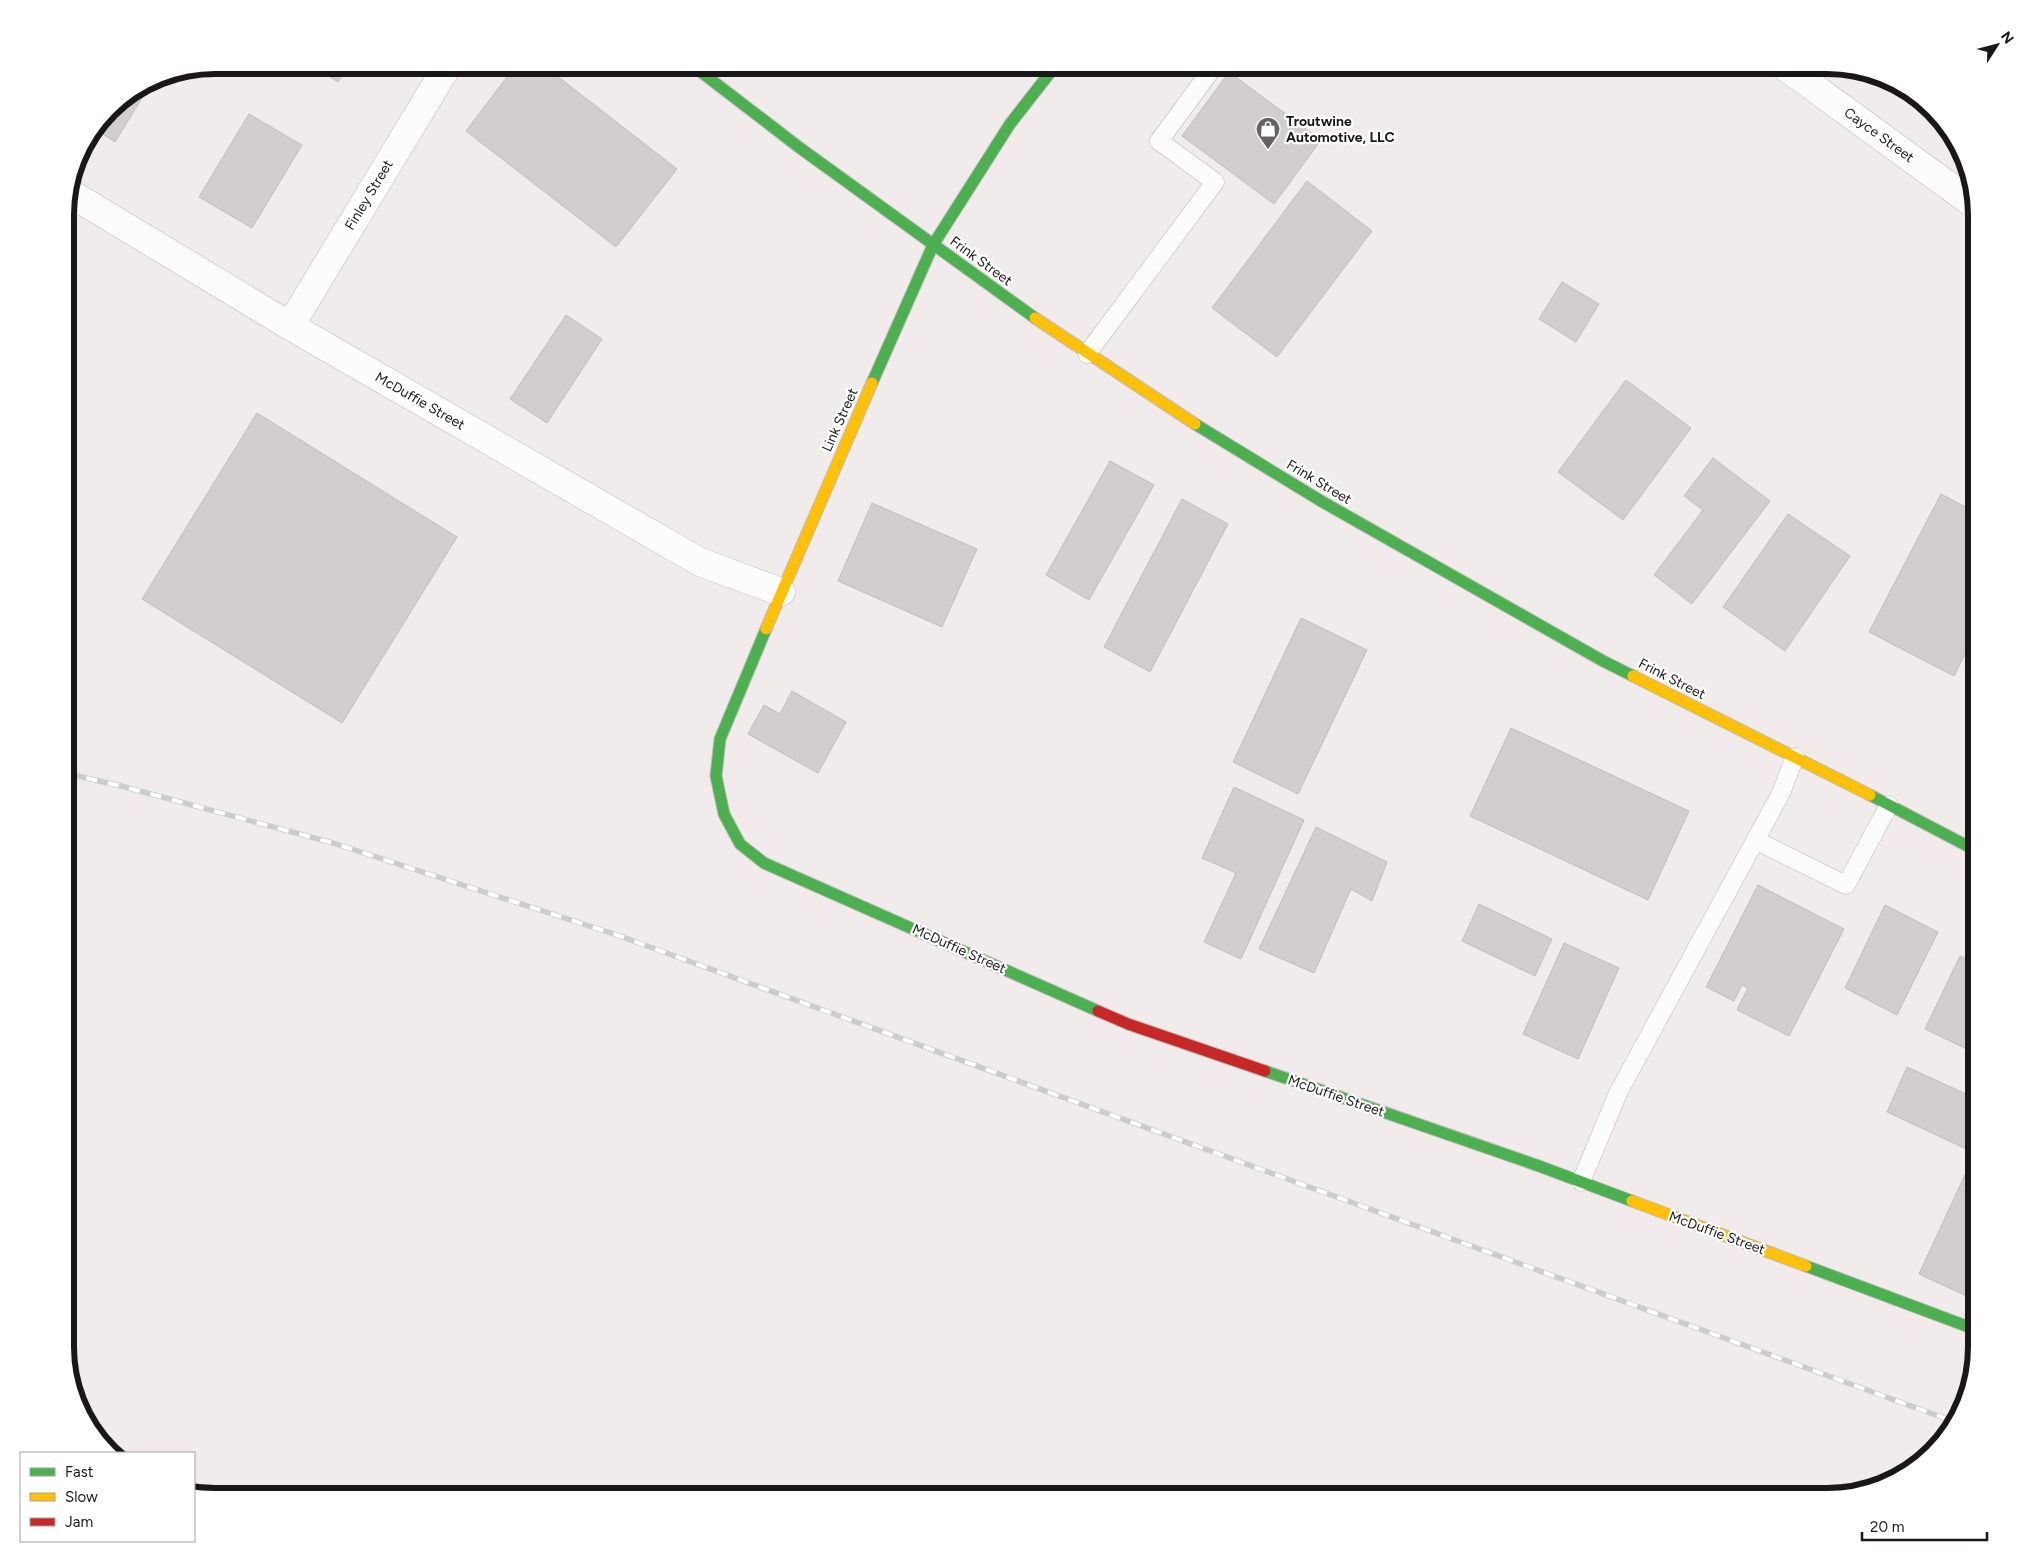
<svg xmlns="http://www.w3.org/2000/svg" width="2042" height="1562" font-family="Figtree,sans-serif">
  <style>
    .building { fill: #d2cdce; stroke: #c1bcbd }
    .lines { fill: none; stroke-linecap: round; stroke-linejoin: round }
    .lane-casing { stroke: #beb9b9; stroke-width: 19 }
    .street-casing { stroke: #beb9b9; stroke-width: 29 }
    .fast-casing { stroke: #beb9b9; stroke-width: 13 }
    .slow-casing { stroke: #beb9b9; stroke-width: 13 }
    .jam-casing { stroke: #beb9b9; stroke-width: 13 }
    .lane { stroke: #fdfcfc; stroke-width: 18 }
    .street { stroke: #fdfcfc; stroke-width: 28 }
    .fast { stroke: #4caf50; stroke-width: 11 }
    .slow { stroke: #ffc107; stroke-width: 11 }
    .jam { stroke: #c62828; stroke-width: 11 }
    .rail-casing { stroke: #cdcccc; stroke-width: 5.5 }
    .rail { stroke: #fff; stroke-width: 4; stroke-dasharray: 11; stroke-linecap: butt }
    .labels { text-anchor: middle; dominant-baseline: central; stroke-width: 4.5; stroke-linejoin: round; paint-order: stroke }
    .poi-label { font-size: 14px; font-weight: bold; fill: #1b1718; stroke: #fff; text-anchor: start }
    .street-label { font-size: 14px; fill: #1b1718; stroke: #fff }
    .rim { fill: none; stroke: #1b1718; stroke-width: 6 }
  </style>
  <rect width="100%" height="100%" fill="#f2ebec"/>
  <!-- building -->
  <path class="building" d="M312 65H349L338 82Z
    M516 65H543L677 169 616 247 466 131Z
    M1229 72 1321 140 1274 204 1182 136Z
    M142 87 147 90 115 142 95 129 109 109Z
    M249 114 302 145 252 228 199 197Z
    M1307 181 1372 231 1277 357 1212 308Z
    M1562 282 1599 304 1576 342 1539 319Z
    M566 315 602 339 547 423 510 399Z
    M1626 380 1691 428 1623 520 1558 472Z
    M257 413 457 537 342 723 142 599Z
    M1713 458 1770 501 1692 604 1654 575 1703 510 1684 496Z
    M1110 461 1154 485 1089 600 1046 575Z
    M1941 494 1977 513V630L1954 676 1869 632Z
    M1182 499 1228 524 1150 672 1104 647Z
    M872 503 977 549 942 627 838 581Z
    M1788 514 1850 556 1785 651 1723 607Z
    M1301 618 1367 650 1298 794 1233 762Z
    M792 691 846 722 818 773 748 734 764 705 780 714Z
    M1511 728 1689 811 1648 900 1470 816Z
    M1234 787 1304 820 1241 959 1204 942 1236 873 1202 858Z
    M1316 827 1387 862 1372 901 1351 889 1314 973 1259 949Z
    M1758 885 1844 929 1789 1036 1737 1010 1748 988 1742 985 1734 1001 1706 987Z
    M1479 904 1552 939 1535 976 1462 941Z
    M1885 905 1938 932 1897 1015 1845 988Z
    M1564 943 1619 968 1578 1059 1523 1034Z
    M1960 956 1977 964V1054L1925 1029Z
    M1907 1067 1977 1099V1301L1919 1274 1975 1153 1887 1112Z"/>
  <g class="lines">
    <defs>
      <path id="lane" d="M1087 354 1215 182 1159 141 1215 65
        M1755 840 1846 885 1889 805
        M1581 1182 1618 1093 1781 793 1795 757"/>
      <path id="street" d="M1783 65 1975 205
        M68 192 290 326 700 562 781 592
        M290 326 448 65"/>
      <path id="fast" d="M692 65 800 148 1035 318
        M872 383 933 245 1010 124 1056 65
        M1195 424 1321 501 1603 661 1633 676
        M766 629 720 739 716 776 724 814 740 844 764 863 1098 1011
        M1870 795 1977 851
        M1265 1071 1539 1166 1632 1201
        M1806 1266 1977 1330"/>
      <path id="slow" d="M1035 318 1195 424
        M766 629 872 383
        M1633 676 1870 795
        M1632 1201 1806 1266"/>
      <path id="jam" d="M1098 1011 1128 1024 1265 1071"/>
    </defs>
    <!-- lane casing -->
    <use href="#lane" class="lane-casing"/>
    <!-- street casing -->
    <use href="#street" class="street-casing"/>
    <!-- fast casing -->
    <use href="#fast" class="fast-casing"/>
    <!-- slow casing -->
    <use href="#slow" class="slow-casing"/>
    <!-- jam casing -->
    <use href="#jam" class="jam-casing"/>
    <!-- lane -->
    <use href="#lane" class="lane"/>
    <!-- street -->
    <use href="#street" class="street"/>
    <!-- fast -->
    <use href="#fast" class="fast"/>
    <!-- slow -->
    <use href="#slow" class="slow"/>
    <!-- jam -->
    <use href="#jam" class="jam"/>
    <defs>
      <path id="rail" d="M65 773 125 787 333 843 617 935 1955 1422"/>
    </defs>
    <!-- rail casing -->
    <use href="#rail" class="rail-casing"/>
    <!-- rail -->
    <use href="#rail" class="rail"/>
  </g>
  <!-- icons -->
  <defs>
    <symbol id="shop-pin" viewBox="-11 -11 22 30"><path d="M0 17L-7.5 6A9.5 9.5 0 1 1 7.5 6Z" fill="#666162" stroke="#fff"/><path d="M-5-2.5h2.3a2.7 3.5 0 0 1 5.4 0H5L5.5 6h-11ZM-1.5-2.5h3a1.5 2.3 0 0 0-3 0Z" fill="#fff"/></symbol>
  </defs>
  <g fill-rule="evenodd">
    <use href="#shop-pin" x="1254" y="115" width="28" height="38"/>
  </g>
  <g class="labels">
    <!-- poi labels -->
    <g class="poi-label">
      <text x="1286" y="121">Troutwine<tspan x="1286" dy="16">Automotive, LLC</tspan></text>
    </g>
    <!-- street labels -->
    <g class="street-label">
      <text transform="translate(1879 135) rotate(36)">Cayce Street</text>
      <text transform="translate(369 195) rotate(-59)">Finley Street</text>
      <text transform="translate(981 261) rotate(36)">Frink Street</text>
      <text transform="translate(420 401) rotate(30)">McDuffie Street</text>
      <text transform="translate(840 420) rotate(-66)">Link Street</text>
      <text transform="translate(1319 482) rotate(31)">Frink Street</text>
      <text transform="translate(1672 679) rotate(27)">Frink Street</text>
      <text transform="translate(959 949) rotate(24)">McDuffie Street</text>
      <text transform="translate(1336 1096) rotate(19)">McDuffie Street</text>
      <text transform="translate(1717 1233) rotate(20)">McDuffie Street</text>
    </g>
  </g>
  <!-- crop -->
  <path d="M0 0H2042V1562H0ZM215 74H1827A141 141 0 0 1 1968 215V1347A141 141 0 0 1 1827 1488H215A141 141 0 0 1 74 1347V215A141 141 0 0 1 215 74Z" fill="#fff" fill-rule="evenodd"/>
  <path class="rim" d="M215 74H1827A141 141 0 0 1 1968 215V1347A141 141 0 0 1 1827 1488H215A141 141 0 0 1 74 1347V215A141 141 0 0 1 215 74Z"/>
  <!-- legend -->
  <rect x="20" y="1452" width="175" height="90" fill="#ffffff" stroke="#a4a2a3"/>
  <rect x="30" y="1468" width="25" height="8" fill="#4caf50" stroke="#a4a2a3"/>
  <text x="65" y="1477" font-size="15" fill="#1b1718">Fast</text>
  <rect x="30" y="1493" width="25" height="8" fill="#ffc107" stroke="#a4a2a3"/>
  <text x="65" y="1502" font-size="15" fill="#1b1718">Slow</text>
  <rect x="30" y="1518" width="25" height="8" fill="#c62828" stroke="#a4a2a3"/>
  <text x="65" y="1527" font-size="15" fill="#1b1718">Jam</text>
  <!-- north arrow -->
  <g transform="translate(1997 45) rotate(54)" stroke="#ffffff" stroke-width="4" paint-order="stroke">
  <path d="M0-4L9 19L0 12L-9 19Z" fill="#1b1718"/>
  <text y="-8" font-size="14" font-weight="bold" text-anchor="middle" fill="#1b1718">N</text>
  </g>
  <!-- scale -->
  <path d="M1862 1532v8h125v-8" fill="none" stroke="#1b1718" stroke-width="2.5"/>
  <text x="1870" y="1532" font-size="15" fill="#1b1718" stroke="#ffffff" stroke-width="4" paint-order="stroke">20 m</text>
</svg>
